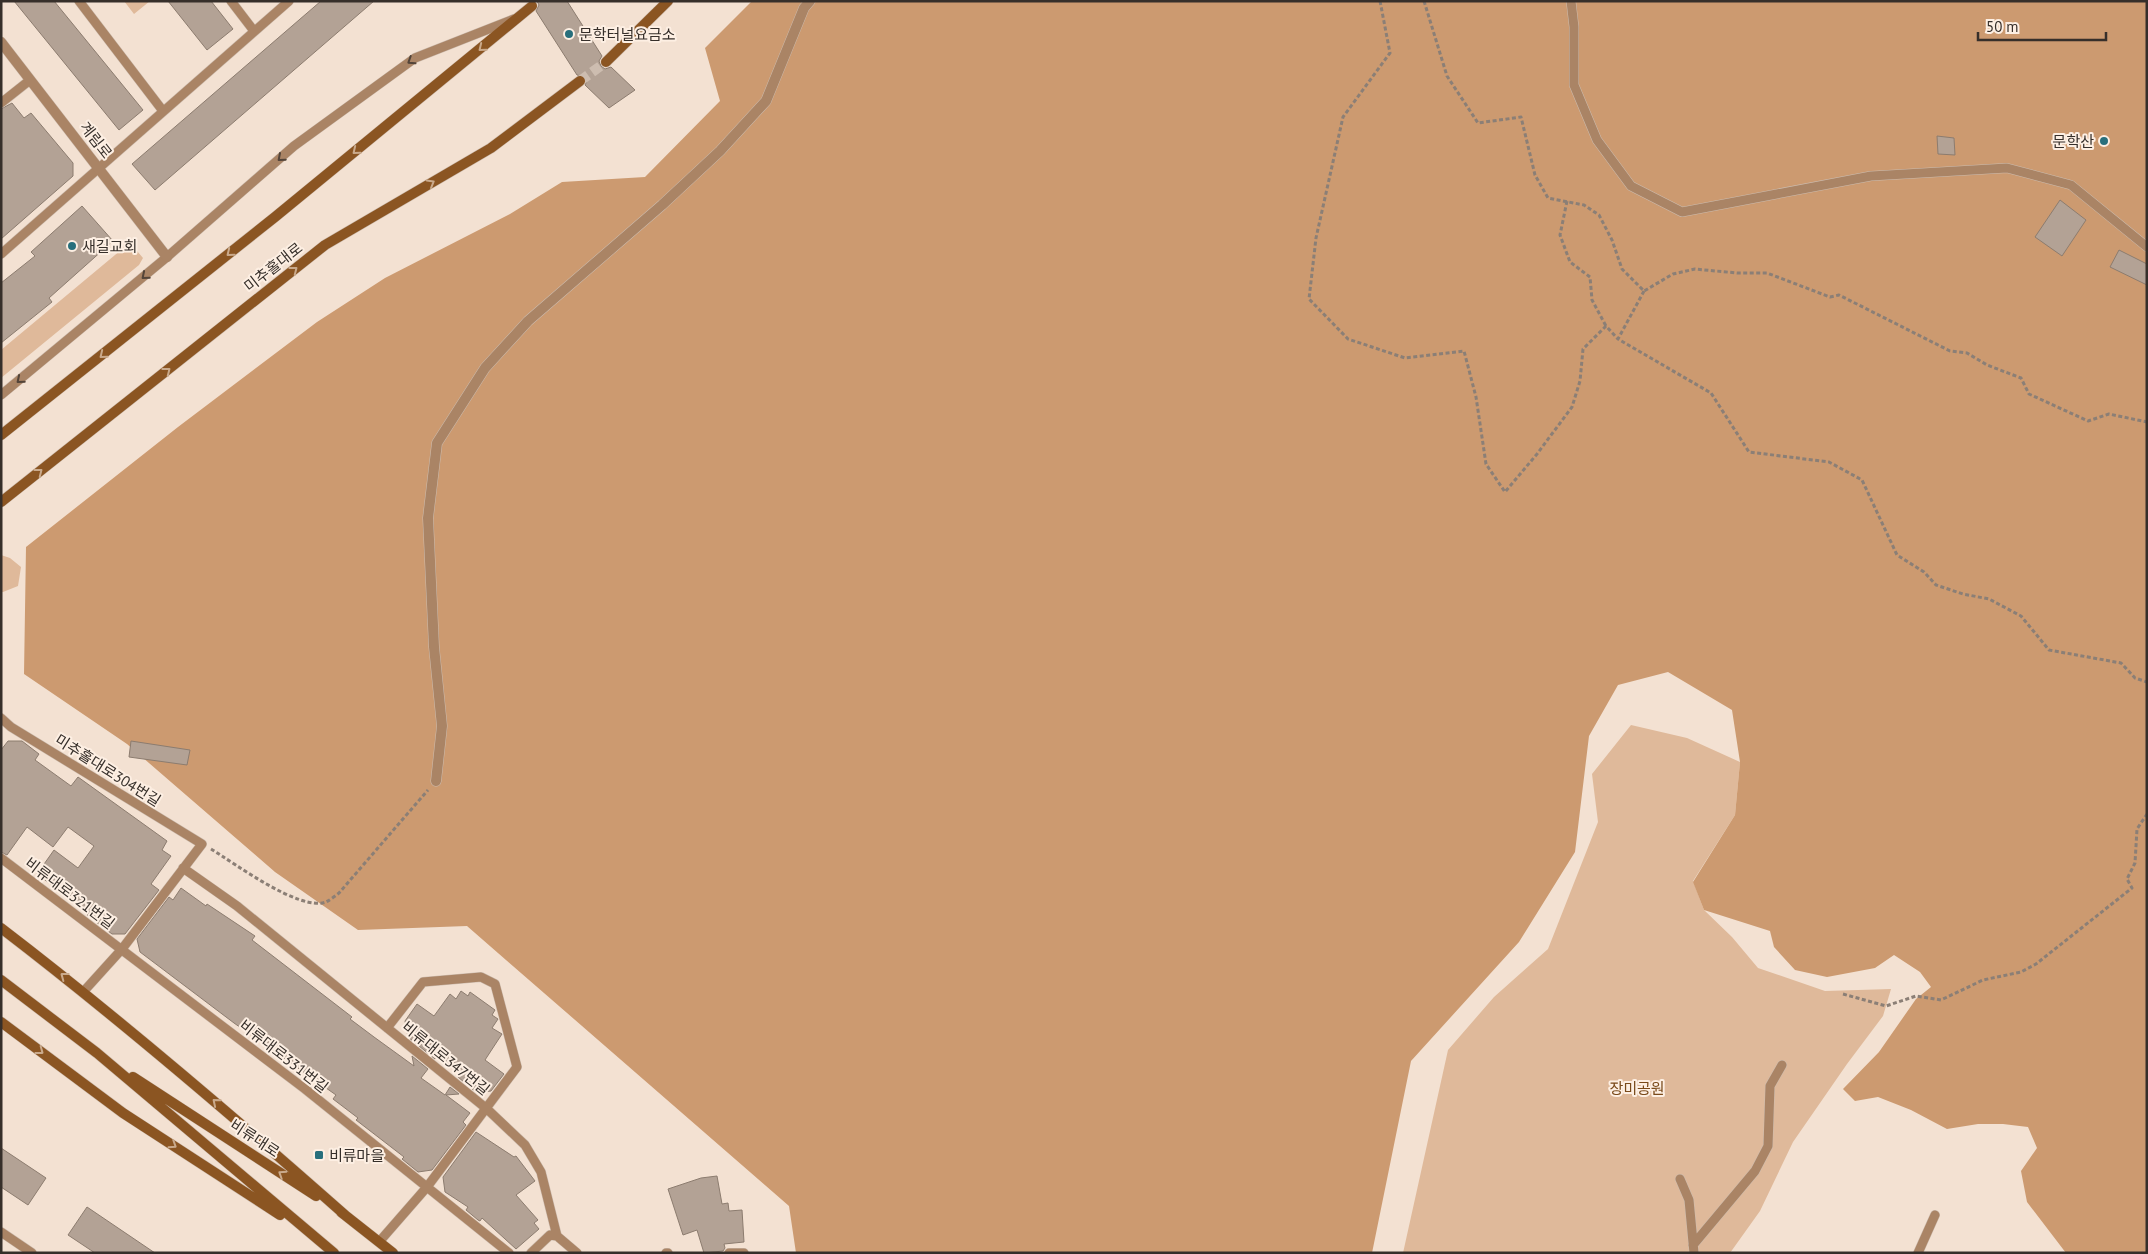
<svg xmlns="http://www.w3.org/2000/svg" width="2148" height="1254" font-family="'PT Sans','Noto Sans KR',sans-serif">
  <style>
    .green { fill: #dfb99a }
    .forest { fill: #cc9a70 }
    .building { fill: #b3a295; stroke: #8c7c6f }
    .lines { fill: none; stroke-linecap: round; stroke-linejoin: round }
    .tertiary-tunnel { stroke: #cdbdb0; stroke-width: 10; stroke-dasharray: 10 5; stroke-linecap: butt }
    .service-casing { stroke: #cdbdb0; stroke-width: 10 }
    .minor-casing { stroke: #cdbdb0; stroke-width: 11 }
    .secondary-casing { stroke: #cdbdb0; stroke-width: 11 }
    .path { stroke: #8b7f76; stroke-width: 3; stroke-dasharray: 4 2.5; stroke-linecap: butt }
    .service { stroke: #aa8465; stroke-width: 9 }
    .minor { stroke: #aa8465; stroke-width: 10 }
    .secondary { stroke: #8b5522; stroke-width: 10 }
    .oneway { stroke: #caaa8c }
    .oneway2 { stroke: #534439 }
    .poi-dot { fill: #286f7c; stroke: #fdefe3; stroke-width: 2 }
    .labels { text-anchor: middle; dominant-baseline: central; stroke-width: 4; stroke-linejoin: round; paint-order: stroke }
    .poi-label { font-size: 15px; fill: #362f2a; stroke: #fdefe3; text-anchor: start }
    .street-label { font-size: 15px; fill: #362f2a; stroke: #fdefe3 }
    .park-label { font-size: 15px; fill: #794919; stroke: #fdefe3 }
  </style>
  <rect width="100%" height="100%" fill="#f3e1d2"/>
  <!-- green -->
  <path class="green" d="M124 1H150L134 14Z
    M127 245H132L143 258 139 265 1 378V350Z
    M1 555 10 558 21 567 18 586 3 592H1Z
    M1631 725 1687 738 1740 762 1735 815 1693 881 1704 910 1732 937 1758 968 1825 991 1891 989 1883 1016 1847 1064 1793 1142 1760 1211 1730 1253H1403L1448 1050 1494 997 1548 949 1598 822 1592 774Z"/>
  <!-- forest -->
  <path class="forest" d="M752 1H2147V1253H2066L2027 1202 2021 1171 2037 1148 2028 1127 2003 1124H1978L1947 1129 1911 1110 1878 1097 1855 1101 1843 1089 1879 1052 1916 999 1931 987 1920 972 1894 955 1875 968 1827 977 1795 970 1774 947 1770 931 1704 910 1693 882 1735 815 1740 762 1732 710 1668 672 1618 685 1589 736 1575 852 1519 942 1411 1061 1372 1253H796L789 1206 467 926 358 930 275 872 127 744 24 674 26 547 178 427 317 322 385 278 510 214 562 182 645 177 720 101 705 48Z"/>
  <!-- building -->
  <path class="building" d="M14 1H54L143 110 119 130Z
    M168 1H211L233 29 207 50Z
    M321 1H374L155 190 132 164Z
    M537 1H567L602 56 599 61 601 66 605 69 611 67 635 90 609 108 585 85 587 81 585 77 577 75 536 11 539 5Z
    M12 103 24 118 31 113 73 163V176L1 239V109Z
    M1937 136 1954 138 1955 155 1938 154Z
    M2060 200 2086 220 2062 256 2035 237Z
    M82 206 113 241 49 298 52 302 1 343V283L35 256 31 252Z
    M2119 250 2147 264V285L2110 267Z
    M8 741H22L39 754 35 760 71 786 78 777 167 841 162 850 171 856 151 884 159 890 125 934H112L87 915 89 913 37 874 54 850 78 868 94 846 68 827 53 847 27 827 7 855 1 852V750Z
    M131 741 190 750 187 765 129 757Z
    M181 888 206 906 207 904 255 936 252 940 352 1017 350 1019 374 1037 414 1066 412 1056 428 1069 421 1078 445 1095 450 1087 459 1094 446 1095 470 1113 463 1122 466 1125 432 1170 418 1172 402 1159 404 1157 356 1120 358 1118 333 1099 336 1095 234 1023 140 952 137 939 169 897 173 900Z
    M461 991 468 996 470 992 495 1010 492 1015 498 1019 492 1028 502 1034 485 1060 504 1074 491 1091 477 1093 458 1077 461 1072 437 1056 435 1059 408 1037 405 1021 417 1004 434 1016 450 994 456 999Z
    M476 1132 514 1157 516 1156 535 1181 516 1195 538 1220 534 1223 539 1229 516 1249 482 1218 480 1221 478 1220 466 1210 468 1207 445 1192 443 1177Z
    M1 1148 46 1178 28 1205 1 1187Z
    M717 1176 722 1204 728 1203 729 1211 742 1210 744 1242 724 1244 725 1248 723 1251 704 1253 697 1230 683 1235 668 1189 701 1178Z
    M87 1207 155 1253H95L68 1235Z"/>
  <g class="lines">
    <!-- tertiary-tunnel -->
    <path class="tertiary-tunnel" d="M580 81 606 62"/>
    <defs>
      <path id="service" d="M79 1 163 111
        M231 1 254 31
        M1571 1 1574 27V85L1597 140 1631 186 1682 212 1871 176 2007 168 2071 185 2147 247
        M1 103 30 80
        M1 254 289 1
        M1 395 167 257 294 146 415 58 514 19
        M1 718 11 727 202 844 122 949 84 991
        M1 858 305 1089 509 1253
        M183 868 237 906 487 1109 525 1145 541 1172 557 1236
        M1680 1179 1689 1200 1694 1253
        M1 1232 32 1253
        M379 1242 427 1187 517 1067 495 984 481 977 423 982 387 1028
        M1693 1245 1755 1171 1768 1146 1770 1086 1782 1065
        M531 1253 550 1235 557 1236 577 1253
        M666 1253H668
        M729 1253H744
        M1918 1253 1935 1215"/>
      <path id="minor" d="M1 42 167 257
        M436 781 442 726 434 647 428 518 437 443 485 368 528 321 662 205 720 151 766 101 804 8 810 1"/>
      <path id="secondary" d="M606 62 668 1
        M1 435 275 217 532 6
        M1 502 325 245 491 148 580 81
        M1 928C120 1019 233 1116 345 1215
        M1 980 97 1053 334 1253
        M1 1022 123 1113 280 1215
        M133 1077 316 1196
        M341 1212 393 1253"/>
    </defs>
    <!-- service casing -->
    <use href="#service" class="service-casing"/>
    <!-- minor casing -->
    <use href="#minor" class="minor-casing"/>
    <!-- secondary casing -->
    <use href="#secondary" class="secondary-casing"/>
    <!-- path -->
    <path class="path" d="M1380 1 1390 53 1343 117 1316 238 1309 299 1348 339 1405 358 1464 351 1476 397 1486 464 1505 492 1537 454 1572 407 1580 381 1583 349 1606 326 1618 339
      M1424 1 1447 76 1478 123 1521 117 1535 175 1548 198 1584 205 1599 215 1612 240 1622 269 1644 291 1673 274 1695 269 1737 273H1767L1830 297 1839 295 1950 351 1967 353 1987 365 2021 378 2029 394 2088 421 2109 414 2147 422
      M1567 201 1560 235 1570 262 1590 277 1592 300 1606 326
      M1644 291 1618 339 1711 393 1749 452 1829 462 1862 480 1897 555 1924 572 1936 585 1963 594 1989 599 2021 616 2049 650 2121 663 2135 678 2147 682
      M211 849C234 863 300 912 326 902 330 900 335 896 339 893L428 790
      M1843 994 1886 1006 1916 996 1941 1000 1983 980 2021 972 2036 964 2132 888 2127 879 2135 863 2137 829 2147 814"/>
    <!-- service -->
    <use href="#service" class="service"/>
    <!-- minor -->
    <use href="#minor" class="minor"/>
    <!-- secondary -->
    <use href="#secondary" class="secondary"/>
  </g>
  <!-- one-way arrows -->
  <defs><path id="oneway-chevron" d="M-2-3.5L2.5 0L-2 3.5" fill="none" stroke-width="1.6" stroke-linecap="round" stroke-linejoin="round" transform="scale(1.25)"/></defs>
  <g class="oneway">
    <use href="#oneway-chevron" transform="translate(482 48) rotate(141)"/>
    <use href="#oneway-chevron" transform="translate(356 151) rotate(141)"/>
    <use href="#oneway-chevron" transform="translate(431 183) rotate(-30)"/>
    <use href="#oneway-chevron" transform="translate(230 253) rotate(141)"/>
    <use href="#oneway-chevron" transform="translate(294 270) rotate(-38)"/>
    <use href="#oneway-chevron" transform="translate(103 355) rotate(141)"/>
    <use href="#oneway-chevron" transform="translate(167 371) rotate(-38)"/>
    <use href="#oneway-chevron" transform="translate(39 472) rotate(-38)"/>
    <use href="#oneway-chevron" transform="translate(64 976) rotate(-143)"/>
    <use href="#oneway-chevron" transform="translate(40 1051) rotate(37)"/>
    <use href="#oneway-chevron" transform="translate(216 1102) rotate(-140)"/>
    <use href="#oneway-chevron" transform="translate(173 1145) rotate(33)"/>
    <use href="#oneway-chevron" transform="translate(282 1174) rotate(-147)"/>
  </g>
  <g class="oneway2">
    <use href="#oneway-chevron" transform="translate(411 61) rotate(147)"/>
    <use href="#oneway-chevron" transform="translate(281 158) rotate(139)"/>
    <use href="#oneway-chevron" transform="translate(145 276) rotate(140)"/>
    <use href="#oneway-chevron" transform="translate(20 380) rotate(140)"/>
  </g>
  <!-- markers -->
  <g class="poi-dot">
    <circle cx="569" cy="34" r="5"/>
    <circle cx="2104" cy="141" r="5"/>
    <circle cx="72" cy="246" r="5"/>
    <rect x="314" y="1150" width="10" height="10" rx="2.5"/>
  </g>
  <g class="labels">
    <!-- poi labels -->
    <g class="poi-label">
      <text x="579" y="34">문학터널요금소</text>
      <text x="2094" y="141" text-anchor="end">문학산</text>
      <text x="82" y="246">새길교회</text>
      <text x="329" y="1155">비류마을</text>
    </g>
    <!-- street labels -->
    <g class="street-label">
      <text transform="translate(96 140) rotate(52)">계림로</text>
      <text transform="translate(273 267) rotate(-38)">미추홀대로</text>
      <text transform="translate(108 770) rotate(32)">미추홀대로304번길</text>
      <text transform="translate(70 893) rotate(37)">비류대로321번길</text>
      <text transform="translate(284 1056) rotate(38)">비류대로331번길</text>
      <text transform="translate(446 1058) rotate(39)">비류대로347번길</text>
      <text transform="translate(255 1138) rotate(33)">비류대로</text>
    </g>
    <!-- park labels -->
    <g class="park-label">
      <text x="1637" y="1088">장미공원</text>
    </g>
  </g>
  <!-- border -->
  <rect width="2148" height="1254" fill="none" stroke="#362f2a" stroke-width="5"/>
  <!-- scale -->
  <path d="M1978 32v8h128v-8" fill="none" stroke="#362f2a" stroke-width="2.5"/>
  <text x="1986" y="32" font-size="15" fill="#362f2a" stroke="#fdefe3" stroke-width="4" paint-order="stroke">50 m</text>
</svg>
